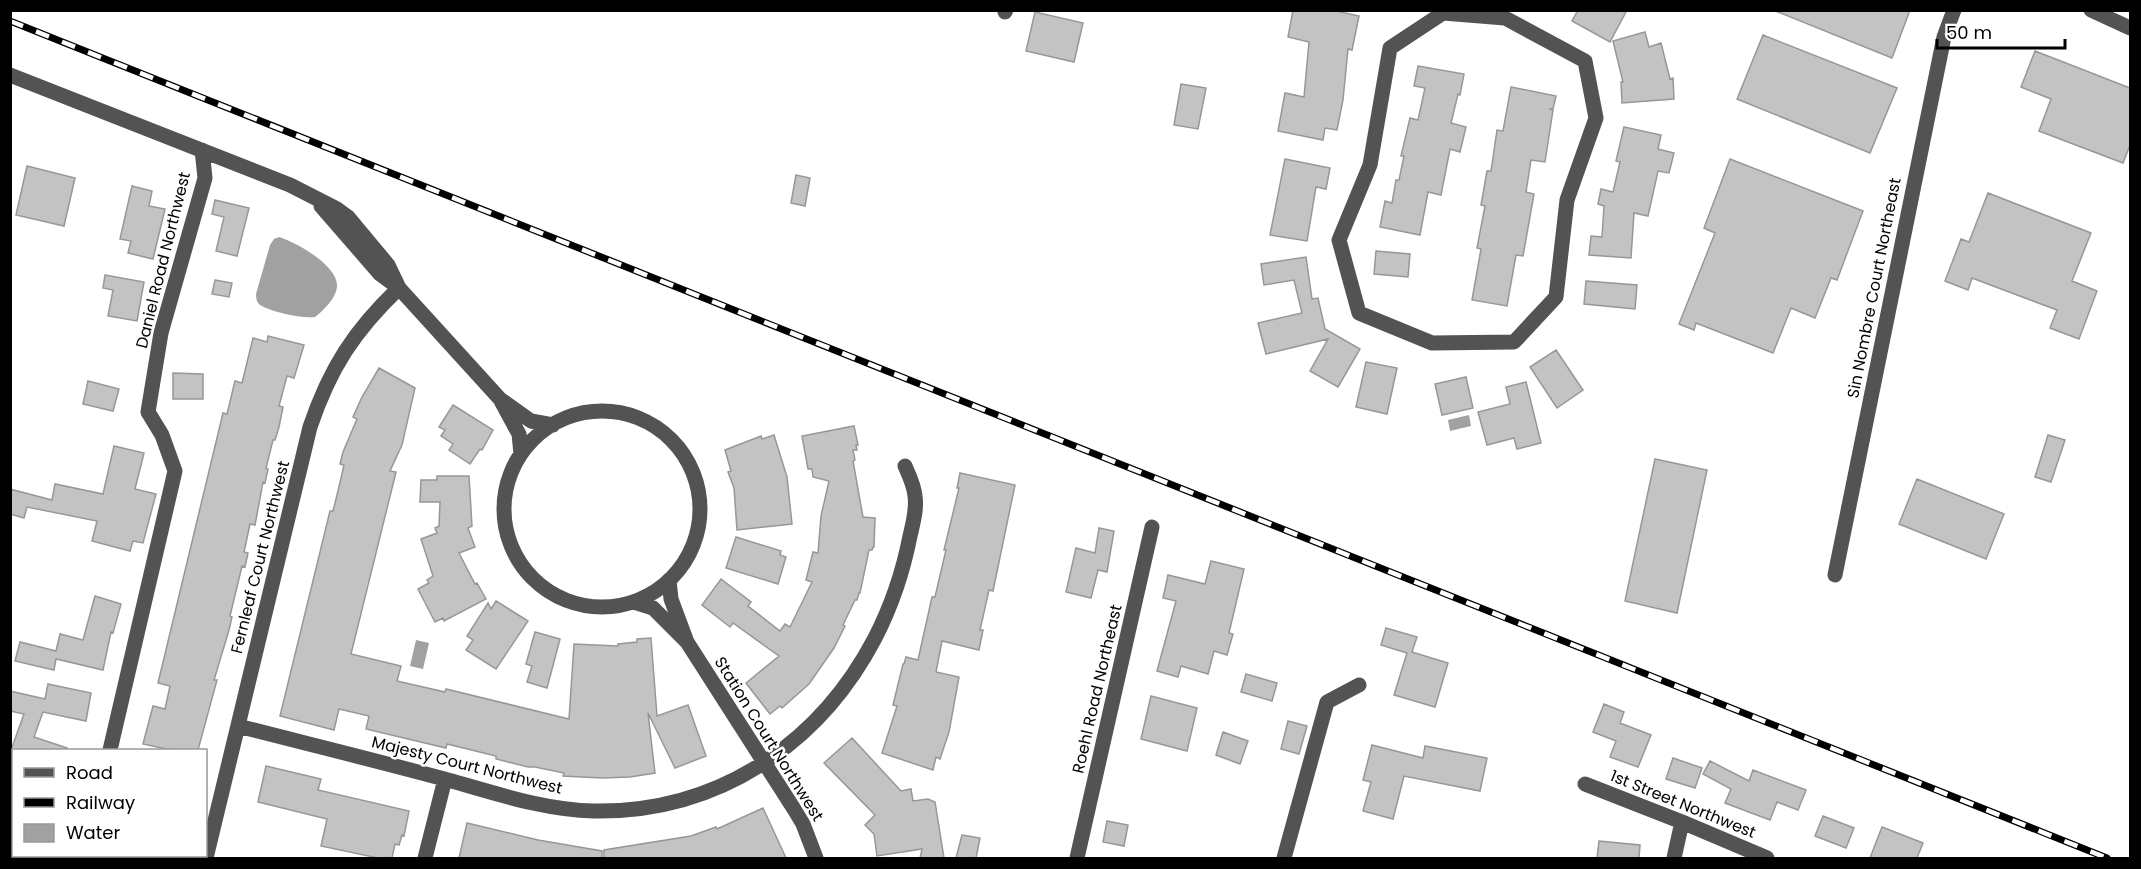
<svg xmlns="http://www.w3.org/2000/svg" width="2141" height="869" font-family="Poppins,sans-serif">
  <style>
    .water { fill: #a1a1a1 }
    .building { fill: #c3c3c3; stroke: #979797; stroke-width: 1.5 }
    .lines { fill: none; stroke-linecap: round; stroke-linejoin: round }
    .minor { stroke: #535353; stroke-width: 15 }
    .rail-casing { stroke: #000; stroke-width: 7 }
    .rail { stroke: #fff; stroke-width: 4.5; stroke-dasharray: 14; stroke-linecap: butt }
    .labels { text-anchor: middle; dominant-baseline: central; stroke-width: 5; stroke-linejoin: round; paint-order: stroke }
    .street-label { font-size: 16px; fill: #000; stroke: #fff }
  </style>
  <rect width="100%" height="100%" fill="#fff"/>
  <!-- water -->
  <path class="water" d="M279 237C296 242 339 266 337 287 336 298 324 310 315 317 304 319 272 312 262 306 257 304 256 299 256 294L270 245 274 239Z
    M1469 415 1471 426 1450 431 1448 420Z
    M416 640 429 643 423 669 410 666Z"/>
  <!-- building -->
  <path class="building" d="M1293 10H1332L1359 16 1352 50 1348 49 1343 100 1337 130 1325 128 1323 140 1278 131 1285 93 1304 97 1309 42 1288 37Z
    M1578 10H1627L1610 42 1572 21Z
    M1773 10H1910L1892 58Z
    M1035 12 1083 23 1074 62 1026 51Z
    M1645 32 1649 47 1661 43 1670 79 1673 78 1674 99 1622 103 1621 82H1623L1613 41Z
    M1763 35 1897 88 1870 153 1737 99Z
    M2035 51 2130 88V145L2123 163 2039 131 2051 99 2021 87Z
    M1418 66 1464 74 1460 95 1458 94 1451 123 1466 127 1460 152 1450 149 1441 195 1428 192 1420 235 1380 227 1385 201 1392 203 1396 180H1399L1404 156H1401L1410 118 1418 120 1425 88 1414 86Z
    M1181 84 1206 88 1198 129 1174 125Z
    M1511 87 1556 96 1553 109H1549L1553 110 1545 162 1531 160 1526 192 1534 194 1523 256 1516 255 1507 306 1472 300 1481 249 1477 248 1485 206 1481 205 1487 171H1491L1497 130 1503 131Z
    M1624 127 1661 135 1658 149 1674 153 1669 173 1658 171 1648 216 1634 213 1631 258 1589 255 1591 236 1602 237 1604 206 1598 204 1601 189 1613 192 1620 162 1616 161Z
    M1285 159 1330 168 1326 189 1316 187 1307 241 1270 235Z
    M1730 159 1863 211 1837 280 1831 278 1815 318 1791 308 1773 353 1696 323 1694 330 1679 324 1715 233 1704 228Z
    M27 166 75 178 64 226 16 215Z
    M796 175 810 178 805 206 791 203Z
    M132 186 152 191 149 206 165 209 153 259 128 253 131 241 120 239Z
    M1988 193 2091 233 2072 281 2097 291 2079 339 2050 328 2057 310 1972 278 1968 290 1945 281 1961 239 1969 242Z
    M215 200 249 208 237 256 216 251 224 217 212 214Z
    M1376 251 1410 254 1408 277 1374 274Z
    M1306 257 1312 299 1318 298 1325 329 1360 349 1338 387 1310 371 1328 339 1266 354 1258 323 1302 313 1294 280 1264 285 1261 264Z
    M105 275 144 282 137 321 108 316 113 290 103 288Z
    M215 280 232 283 229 297 212 294Z
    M1586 281 1637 285 1635 309 1584 304Z
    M268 336 304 345 294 378 287 376 279 406 283 407 279 427 275 440H273L266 468 268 469 265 483 263 482 255 525 250 524 244 552 248 553 245 567 242 566 230 616 232 617 229 630 214 680H217L198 750H171L143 744 153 706 165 709 170 686 158 683 223 413 227 414 235 381 242 383 253 338 267 342Z
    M1556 350 1583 390 1557 408 1530 367Z
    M1366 362 1397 368 1387 414 1356 407Z
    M379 368 415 388 402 445 390 471 396 472 351 654 401 666 397 681 445 692 446 689 569 719 574 644 618 646V644L637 642V639L651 638 657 716 688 705 706 756 675 768 648 713 655 773 630 777 602 778 563 776 564 773 535 767H528L496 759V756L447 744 446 748 366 729 369 716 339 709 334 730 280 716 330 511H333L338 491 344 465 340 464 343 452 357 419 353 417 362 397Z
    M173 373 203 374V399H173Z
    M1466 377 1473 408 1442 415 1435 384Z
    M88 381 119 389 113 411 83 404Z
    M1526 382 1541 443 1517 449 1514 438 1487 445 1478 412 1510 404 1506 387Z
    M453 405 493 430 482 450 480 449 470 464 449 450 453 444 441 436 445 430 439 427Z
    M854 426 858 445H856L857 450H853L855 460 853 461 859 495 863 517 875 518 874 547H873L872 550H869L860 593H859L857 600H855L843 625 845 626 834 648 809 684 782 708 780 706 770 714 746 683 779 656 733 623 730 627 702 605 721 579 751 602 748 606 780 631 785 624 790 627 812 582 806 580 813 552 818 553 821 516 829 481 813 477 812 469H808L802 436Z
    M774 435 787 477 792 524 737 530 734 488 728 472 731 471 725 450 761 436 762 439Z
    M2048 435 2065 440 2051 482 2035 477Z
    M114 446 144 453 135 489 156 494 143 543 133 541 130 551 92 541 97 521 27 507 24 518 10 514V489L52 500 55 484 103 494Z
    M1655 459 1707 470 1677 613 1625 601Z
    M960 473 1015 485 993 591 989 590 980 630H983L979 650 942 641 936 672 959 677 949 732 940 759 936 757 933 770 882 753 897 706 893 705 903 664H904L906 657 918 660 932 597H935L946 550H944L959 488H957Z
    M437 476H469L472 526 468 528 475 547 459 553 475 584 477 583 486 599 444 621 443 618 435 622 418 589 429 583 427 580 433 576 421 539 437 533 435 528 439 526 440 502H420L421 480H437Z
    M1917 479 2004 514 1986 559 1899 524Z
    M1099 528 1114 531 1107 572 1098 570 1091 598 1066 592 1076 548 1095 553Z
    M736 537 781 551 780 555 786 557 778 584 726 568Z
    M1211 561 1244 569 1229 633 1233 634 1227 655 1214 651 1208 674 1181 666 1178 677 1157 671 1176 601 1163 598 1168 575 1205 584Z
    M95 596 121 604 113 633 111 632 103 670 56 659 54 670 15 661 20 642 56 651 60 634 83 640Z
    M496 601 528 621 496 669 466 650 473 640 467 636 488 603 491 609Z
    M1386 628 1417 637 1412 652 1448 663 1435 707 1394 695 1407 653 1381 645Z
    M535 632 560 639 547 688 527 682 532 666 526 664Z
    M1246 674 1277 683 1272 701 1241 692Z
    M48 684 91 693 86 721 43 712 34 737 67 748 66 750H11L24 714 10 711V691L45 699Z
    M1151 696 1197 708 1187 751 1141 739Z
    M1604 704 1624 712 1620 723 1651 735 1638 767 1610 757 1616 741 1593 732Z
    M1288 721 1307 726 1299 754 1281 749Z
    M1223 732 1248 741 1240 764 1216 755Z
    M852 738 901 791 911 789 913 801 928 799 935 802 944 858H920L922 849 877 856 874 834 865 825 875 815 824 763Z
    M1372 745 1423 758 1425 746 1487 758 1480 791 1404 776 1393 819 1363 811 1371 782 1363 780Z
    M1673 758 1702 768 1695 788 1666 779Z
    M1710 761 1749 781 1753 770 1806 790 1798 810 1777 802 1770 820 1725 803 1731 789 1703 774Z
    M266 766 321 779 318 790 409 811 404 836 402 835 399 845 395 844 392 858H378L321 846 327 819 258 802Z
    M763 808 786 858H604V850L691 836 716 827 717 829Z
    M1823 816 1854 828 1846 848 1815 836Z
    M1107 821 1128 825 1124 846 1103 842Z
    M467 823 538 840 602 851V858H459Z
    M1882 827 1923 843 1917 858H1870Z
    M962 835 980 838 976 858H956Z
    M1599 841 1640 845 1639 858H1597Z"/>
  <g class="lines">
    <!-- minor -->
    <path class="minor" d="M2091 10 2130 28
      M1005 12 1006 10
      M1443 13 1505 18 1585 61 1596 118 1567 200 1556 297 1514 342 1432 343 1359 313 1339 240 1370 165 1390 48Z
      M10 75 290 185 337 209 348 217 388 265 399 288
      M321 206 380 274 399 288 500 399
      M504 509a98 98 0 1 1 196 0a98 98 0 1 1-196 0Z
      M521 454 519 434 500 399 531 421 553 425
      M1835 575 1944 37 1954 10
      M634 602 653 608 687 642 671 599 669 580
      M687 642 794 809 803 824 816 858
      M238 726C308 744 378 761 448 780 495 793 544 810 594 811 717 813 819 745 875 638 892 605 903 572 910 536 913 523 917 509 915 496 914 485 909 475 905 466
      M110 750 175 471 162 435 148 412 161 333 205 178 202 150
      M1585 784 1682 822 1767 858
      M84 858 85 856
      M206 858 310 427C330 368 354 331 399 288
      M425 858 445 779
      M1077 858 1152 527
      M1284 858 1327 702 1359 685
      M1674 858 1682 822"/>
    <defs>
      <path id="rail" d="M10 21 2107 858"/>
    </defs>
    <!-- rail casing -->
    <use href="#rail" class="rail-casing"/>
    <!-- rail -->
    <use href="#rail" class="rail"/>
  </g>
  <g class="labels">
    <!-- street labels -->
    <g class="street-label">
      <text transform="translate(163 260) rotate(-76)">Daniel Road Northwest</text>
      <text transform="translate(1874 288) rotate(-79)">Sin Nombre Court Northeast</text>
      <text transform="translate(260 557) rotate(-76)">Fernleaf Court Northwest</text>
      <text transform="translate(1097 689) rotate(-77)">Roehl Road Northeast</text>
      <text transform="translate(769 739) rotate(58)">Station Court Northwest</text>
      <text transform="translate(467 765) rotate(14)">Majesty Court Northwest</text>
      <text transform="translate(1683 804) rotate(22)">1st Street Northwest</text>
    </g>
  </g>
  <!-- border -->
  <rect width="2141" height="869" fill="none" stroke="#000000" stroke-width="24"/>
  <!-- legend -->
  <rect x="12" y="749" width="195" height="108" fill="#ffffff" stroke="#999999" stroke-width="1.5"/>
  <rect x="24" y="768" width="30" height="9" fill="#535353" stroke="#999999" stroke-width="1.5"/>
  <text x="66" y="779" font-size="18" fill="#000000">Road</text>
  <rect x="24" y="798" width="30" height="9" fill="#000000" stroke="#999999" stroke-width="1.5"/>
  <text x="66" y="809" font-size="18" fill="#000000">Railway</text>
  <rect x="24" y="824" width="30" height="18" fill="#a1a1a1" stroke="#999999" stroke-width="1.5"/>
  <text x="66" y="839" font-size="18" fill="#000000">Water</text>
  <!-- scale -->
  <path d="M1937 39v9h128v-9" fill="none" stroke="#000000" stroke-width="3"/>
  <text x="1946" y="39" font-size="18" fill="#000000" stroke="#ffffff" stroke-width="4.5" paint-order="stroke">50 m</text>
</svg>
